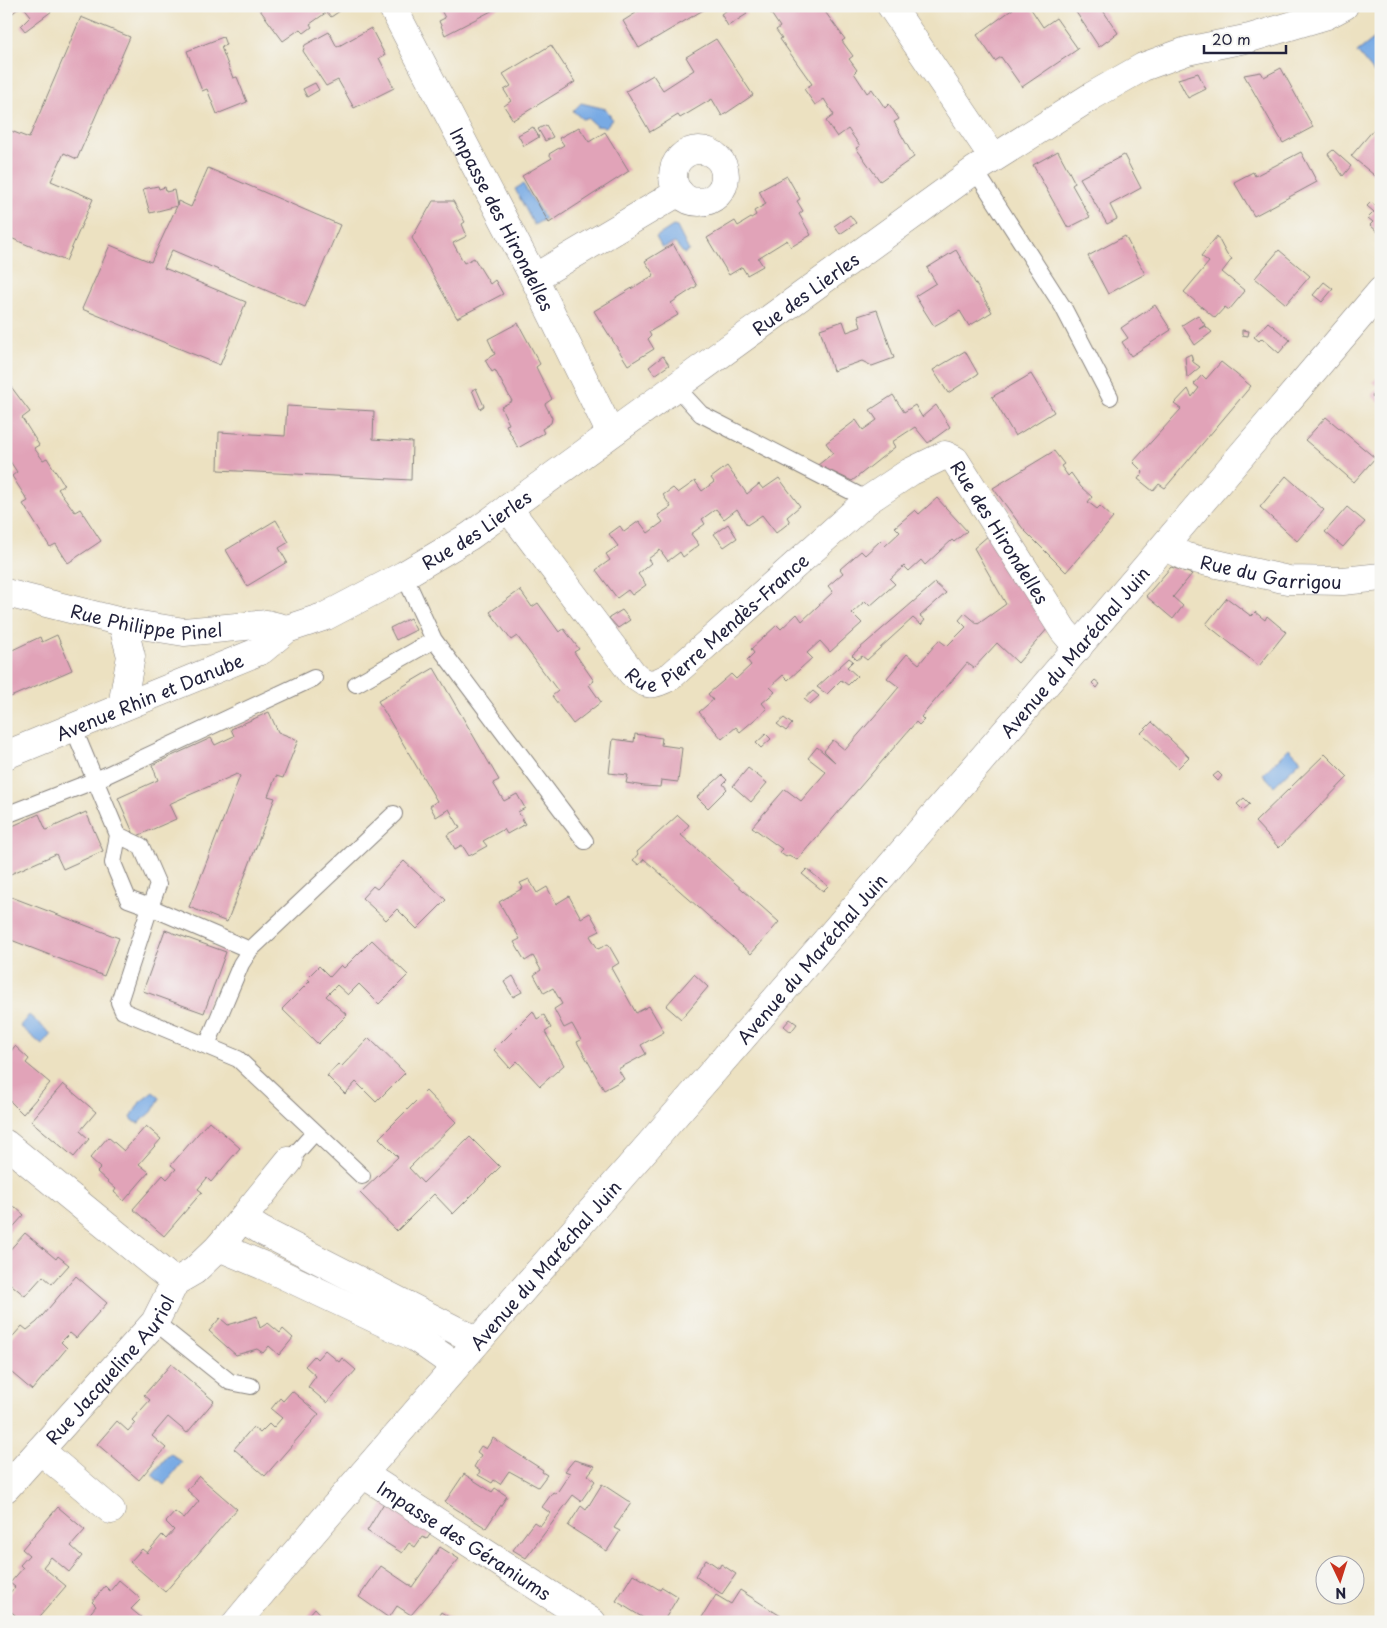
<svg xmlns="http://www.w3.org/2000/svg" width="1387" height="1628" font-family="'Playpen Sans',sans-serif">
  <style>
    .water { fill: #78aae4; stroke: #4d6690 }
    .building { fill: #e1a3b8 }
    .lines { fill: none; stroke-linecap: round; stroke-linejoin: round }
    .lane-casing { stroke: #87827e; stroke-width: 18 }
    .street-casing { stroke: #87827e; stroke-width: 29 }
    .secondary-casing { stroke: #87827e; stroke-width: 29 }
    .lane { stroke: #fff; stroke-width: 16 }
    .street { stroke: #fff; stroke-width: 28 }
    .secondary { stroke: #fff; stroke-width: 28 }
    .labels { text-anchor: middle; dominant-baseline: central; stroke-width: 4; stroke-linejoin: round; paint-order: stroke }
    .street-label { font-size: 18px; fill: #22223b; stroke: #f6f6f2 }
  </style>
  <rect width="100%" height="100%" fill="#f6f6f2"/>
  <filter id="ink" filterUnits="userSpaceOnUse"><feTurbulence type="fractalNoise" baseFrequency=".02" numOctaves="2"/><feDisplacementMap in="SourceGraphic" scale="10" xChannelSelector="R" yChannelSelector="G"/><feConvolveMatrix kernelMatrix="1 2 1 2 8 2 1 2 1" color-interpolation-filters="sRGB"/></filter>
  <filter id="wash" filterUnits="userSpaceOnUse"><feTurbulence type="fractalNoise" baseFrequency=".0096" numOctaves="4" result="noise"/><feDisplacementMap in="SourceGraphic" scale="20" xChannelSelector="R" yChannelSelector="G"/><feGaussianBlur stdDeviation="1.12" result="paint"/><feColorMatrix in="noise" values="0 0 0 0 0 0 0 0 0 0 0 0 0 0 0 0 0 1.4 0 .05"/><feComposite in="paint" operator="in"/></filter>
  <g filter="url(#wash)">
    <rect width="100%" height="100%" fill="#ece1c1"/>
    <!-- water -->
    <path class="water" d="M1381 33V69L1375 74 1357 52Z
      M581 103 606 109 612 119 606 127 596 126 587 118 582 119 573 111Z
      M523 184 545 219 534 225 515 189Z
      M673 226 677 227 689 251 684 254 675 243 662 248 656 237Z
      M1289 748 1301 760 1274 786 1263 774Z
      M29 1015 51 1034 42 1045 20 1026Z
      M153 1092 160 1098 152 1112 139 1123 134 1122 131 1117 140 1102Z
      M170 1453 182 1462 164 1485 152 1475Z"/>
    <g id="blocks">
      <!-- building -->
      <path class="building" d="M6 6H21L6 19Z
        M23 6H48L52 11 25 31 21 26 31 16Z
        M257 6H347L331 17 327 12 310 24 312 27 304 33 300 29 283 41Z
        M439 6H501L445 35 439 21 445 18Z
        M636 6H710L639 48 623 21 639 11Z
        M734 6H742L747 14 728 26 721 14Z
        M778 6H818L821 11 823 9 845 39 842 41 853 56 849 59 857 70 854 73 867 93 872 89 885 108 889 104 899 119 894 122 914 157 880 181 856 148 860 146 848 129 837 137 826 121 834 115 824 99 815 105 804 89 812 84 780 39 782 38 776 30 780 27 770 12Z
        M1017 6H1029L1043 27 1056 18 1078 49 1022 87 1001 57 995 61 977 35Z
        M1072 6H1100L1118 33 1099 47Z
        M81 17 130 37 77 159 64 153 51 181 93 199 66 261 6 236V191L11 180 6 177V129L29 138Z
        M371 28 385 55 379 58 394 88 354 108 338 80 326 86 303 51 305 45 329 32 337 47Z
        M223 37 226 45 221 47 233 78 237 77 247 102 217 114 207 89 202 91 187 51Z
        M716 39 753 95 722 116 712 99 680 118 678 115 650 132 626 91 653 75 663 90 694 70 686 57Z
        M551 45 575 82 513 120 504 106 511 101 504 90 511 86 503 74Z
        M1281 68 1313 127 1283 143 1244 75 1261 72 1264 77Z
        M1198 73 1206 89 1188 98 1178 79Z
        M315 83 319 90 307 97 303 89Z
        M1381 121V179L1380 180 1351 156Z
        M546 125 553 137 545 141 538 129Z
        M533 127 539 137 524 146 518 135Z
        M579 127 589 142 605 132 629 171 549 223 522 176 552 158 549 154 564 145 559 138Z
        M1333 150 1351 166 1343 176 1328 154Z
        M1058 151 1075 183 1072 185 1090 217 1068 228 1033 165Z
        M1301 152 1317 182 1254 216 1234 182 1253 172 1255 176Z
        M1124 155 1141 188 1110 205 1117 219 1107 224 1080 178Z
        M208 168 340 225 305 307 172 250 164 268 246 302 220 365 82 309 110 245 151 262 177 206 150 213 143 189 158 186 159 189 165 187 166 192 174 190 177 206 178 201 191 207Z
        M787 176 800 199 797 201 803 211 799 214 811 235 791 247 787 240 758 258 763 266 747 275 742 267 729 275 707 238 735 221 738 226 756 215 754 211 766 204 759 191Z
        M433 201H453L465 222 462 224 467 236 453 243 464 263 474 258 490 284 495 280 503 294 457 318 412 238Z
        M1371 202 1381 211 1380 234 1370 225 1373 222 1368 218 1374 212 1367 206Z
        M850 215 856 223 840 234 834 226Z
        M1125 236 1145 274 1108 294 1088 256Z
        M1217 236 1227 255 1232 259 1222 272 1245 291 1229 310 1225 307 1215 318 1184 292 1209 262 1201 256Z
        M673 244 697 286 671 303 678 315 649 332 651 336 648 339 654 349 628 365 594 311 654 275 645 261Z
        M956 250 992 312 969 326 960 311 934 326 915 296 936 283 927 268Z
        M1279 250 1310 276 1286 304 1255 278Z
        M1324 282 1333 289 1322 302 1313 295Z
        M1155 305 1171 330 1131 356 1122 342 1128 338 1121 328Z
        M877 310 894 358 872 366 862 361 833 371 820 329 843 321 847 332 861 327 858 316Z
        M1198 315 1205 325 1199 329 1205 326 1212 332 1195 345 1182 325Z
        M1268 322 1290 340 1279 353 1262 338 1259 341 1254 337Z
        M518 323 540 364 536 367 552 399 545 404 552 418 551 423 542 429 544 433 518 448 506 425 509 424 501 407 512 401 495 370 492 372 485 360 495 354 488 339Z
        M1242 330 1249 331 1248 336 1242 335Z
        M965 351 978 374 948 393 933 370Z
        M1191 354 1193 362 1200 367 1187 378 1185 357Z
        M663 356 669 365 655 375 649 367Z
        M1221 362 1251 386 1165 488 1159 484 1153 491 1138 479 1143 472 1133 462 1181 409 1174 404 1188 389 1192 397 1199 388 1194 384 1202 375 1206 379Z
        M1381 373V404L1372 396 1379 387 1373 382Z
        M1031 374 1054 412 1015 436 992 397Z
        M6 380 30 412 22 418 39 445 34 448 43 460 47 458 64 485 58 489 75 512 80 509 101 541 68 563 56 544 50 547 35 523 23 504 28 501 12 476 17 472 6 455Z
        M476 388 484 406 480 409 472 390Z
        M893 395 904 412 915 405 922 417 936 405 950 427 928 443 915 427 892 442 895 447 852 481 818 465 833 453 826 443 856 420 863 430 877 420 870 410Z
        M287 406 374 411 373 439 412 442 411 480 218 470 219 432 285 436Z
        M1326 417 1375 458 1354 482 1305 440Z
        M1054 451 1064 464 1061 466 1068 476 1071 473 1081 487 1092 497 1088 502 1097 509 1100 506 1113 518 1066 572 1024 530 993 488Z
        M727 466 747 494 759 484 763 489 779 478 800 506 787 517 790 522 776 533 762 515 747 525 737 509 724 519 716 509 702 519 705 524 691 534 699 545 683 557 680 552 668 561 660 550 648 559 651 563 638 574 646 585 632 595 628 590 617 598 596 570 610 560 606 554 618 546 609 534 620 526 624 532 639 521 648 533 663 522 658 515 671 507 663 495 673 488 678 493 695 481 702 491 714 482 711 478Z
        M1286 476 1324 510 1297 541 1260 507Z
        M937 498 967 531 954 542 952 540 925 565 921 560 909 571 904 566 890 579 895 584 870 606 865 601 852 613 862 623 830 652 820 641 807 653 812 658 788 680 783 675 770 687 775 692 762 703 767 709 740 732 736 727 722 739 699 712 713 700 708 694 731 674 736 679 751 665 747 660 754 653 751 649 777 625 781 629 797 614 802 621 833 592 828 586 843 573 840 569 861 551 865 555 880 541 885 546 900 532 895 527 915 510 919 514Z
        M1347 507 1365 522 1343 547 1325 532Z
        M276 520 289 542 279 548 287 562 247 586 226 550Z
        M728 524 737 538 724 547 714 534Z
        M989 535 1048 628 1018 663 997 643 974 668 967 663 921 717 924 720 919 725 916 722 797 860 789 855 786 857 779 852 782 849 752 827 785 789 801 801 826 772 808 758 817 747 835 762 824 751 833 740 845 750 879 711 899 687 887 678 907 654 919 664 939 640 947 646 966 627 959 620 965 613 978 624 1006 604 974 548Z
        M1171 567 1192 574 1173 597 1183 606 1173 619 1146 596Z
        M935 583 946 593 920 616 925 620 921 625 913 618 867 660 862 656 857 660 852 655Z
        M520 590 532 607 538 603 559 632 564 629 579 649 574 652 594 681 589 685 601 702 573 724 552 696 558 691 537 663 517 636 511 640 490 612Z
        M1227 598 1251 616 1255 612 1265 620 1267 616 1286 632 1259 666 1206 624Z
        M622 610 630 620 618 628 609 618Z
        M410 618 416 630 396 640 390 628Z
        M57 635 72 670 6 699V653L40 637 42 642Z
        M849 658 853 661 847 667 857 676 848 685 841 680 827 694 817 687Z
        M434 668 499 780 493 783 504 801 517 794 525 808 518 812 525 824 507 834 504 829 483 841 487 846 469 856 462 845 455 849 447 835 460 828 449 809 436 817 430 806 437 801 378 701Z
        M1095 680 1100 684 1097 688 1092 683Z
        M813 691 819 696 810 704 804 699Z
        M269 712 278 732 298 740 283 778 276 776 268 796 275 798 227 922 189 907 240 776 237 774 169 804 176 819 135 837 118 798 158 780 152 765 211 738 215 745 234 736 231 729Z
        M784 718 792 724 786 731 777 724Z
        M1152 722 1189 757 1178 768 1141 733Z
        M635 734 662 738 661 745 682 748 678 782 661 780 660 787 644 786 626 783 628 775 609 773 613 739 634 742Z
        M766 734 771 739 761 748 756 743Z
        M1325 754 1348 777 1279 848 1255 822Z
        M748 768 767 783 751 802 733 786Z
        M1218 772 1222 776 1218 781 1213 776Z
        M722 775 727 780 723 784 727 789 708 808 697 797Z
        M1244 798 1250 804 1243 810 1237 804Z
        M86 812 103 851 63 869 56 854 6 876V829L39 814 46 830Z
        M678 815 689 825 681 835 779 922 751 954 644 859 639 865 633 860 638 854 637 852Z
        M404 861 446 900 417 929 397 909 386 920 362 898 373 886 377 889Z
        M807 869 828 886 823 891 802 874Z
        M529 879 537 893 547 887 556 904 569 896 581 918 590 913 600 931 590 936 598 949 608 944 619 963 611 968 636 1013 649 1006 664 1032 641 1045 646 1054 618 1069 624 1079 604 1090 577 1042 581 1040 572 1024 564 1028 554 1009 562 1004 553 988 544 993 534 975 541 970 533 956 525 961 514 942 520 939 499 902 523 888 520 883Z
        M6 895 119 938 104 976 6 938Z
        M165 930 226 952 204 1013 143 991Z
        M372 940 408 975 379 1004 359 984 348 995 337 985 326 996 347 1015 318 1044 282 1009 310 981 307 978 319 966 330 977 341 965 344 968Z
        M694 974 708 987 681 1019 666 1006Z
        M513 976 522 992 513 997 504 982Z
        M533 1011 537 1019 544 1015 551 1028 545 1032 564 1065 540 1086 517 1061 510 1068 494 1050Z
        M790 1019 797 1024 791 1032 784 1026Z
        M369 1038 405 1073 376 1102 356 1082 345 1094 327 1076 338 1064 341 1067Z
        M15 1046 29 1059 26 1063 50 1083 23 1114 6 1097V1057Z
        M63 1084 96 1112 80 1131 89 1139 74 1157 31 1121Z
        M426 1091 456 1122 409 1168 423 1183 470 1137 500 1167 453 1214 434 1194 397 1231 360 1193 398 1157 379 1138Z
        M209 1121 240 1148 211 1182 207 1178 198 1189 202 1192 164 1236 133 1209 163 1175 167 1179 176 1169 171 1165Z
        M146 1126 161 1139 139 1164 149 1172 124 1201 114 1192 116 1189 97 1172 101 1168 90 1158 108 1137 124 1151Z
        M6 1204 12 1209 14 1206 24 1215 6 1235Z
        M25 1233 56 1259 58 1256 69 1265 52 1284 43 1276 25 1296 6 1280V1254Z
        M76 1276 107 1303 76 1338 70 1333 61 1342 67 1348 32 1390 6 1368V1344L22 1326 27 1330 37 1322Z
        M257 1316 260 1328 268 1323 280 1333 283 1329 293 1338 279 1355 269 1346 263 1353 257 1349 236 1355 209 1331 220 1318 228 1325Z
        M325 1350 339 1362 342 1358 356 1370 327 1403 308 1387 316 1376 305 1366 314 1356 317 1359Z
        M171 1364 214 1401 187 1433 168 1417 152 1436 166 1448 139 1480 97 1444 117 1421 128 1431 135 1423 132 1420 150 1400 144 1395Z
        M292 1391 319 1414 265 1476 234 1449 253 1427 260 1433 269 1424 273 1428 282 1418 271 1409 280 1398 283 1401Z
        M493 1438 543 1470 542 1472 547 1475 538 1487 509 1471 500 1484 494 1480 492 1483 478 1475 480 1471 474 1467 481 1455 477 1452 481 1446 486 1449Z
        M574 1460 595 1466 588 1475 595 1481 581 1501 573 1495 526 1558 513 1550 534 1522 540 1526 550 1513 542 1507 553 1492 556 1494 570 1473 565 1471Z
        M464 1474 492 1492 495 1488 507 1496 486 1528 445 1502Z
        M199 1476 237 1509 165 1592 130 1562 142 1549 147 1553 162 1535 166 1539 174 1530 166 1522 175 1512 184 1519 199 1501 187 1490Z
        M602 1484 631 1503 614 1528 620 1531 607 1551 568 1526 581 1506 586 1510Z
        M384 1503 431 1533 427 1539 422 1537 415 1547 409 1543 402 1553 367 1531Z
        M58 1507 85 1530 71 1546 82 1556 69 1572 51 1557 43 1567 66 1586 35 1622H23L6 1607V1597L15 1587 10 1583 23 1568 20 1565 29 1555 22 1549Z
        M440 1547 459 1559 411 1615 397 1606 389 1618 359 1597 381 1566 412 1587Z
        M706 1559 719 1568 721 1564 736 1574 722 1594 695 1576Z
        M633 1574 660 1590 662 1587 678 1597 663 1622H650L616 1601Z
        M119 1580 141 1599 131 1609 142 1618 139 1622H83L96 1606 92 1602 105 1586 110 1591Z
        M740 1590 790 1622H699L716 1595 731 1604Z
        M315 1608 328 1622H303Z
        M441 1612 456 1622H435Z"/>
    </g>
  </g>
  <g filter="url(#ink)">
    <use href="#blocks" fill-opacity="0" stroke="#87827e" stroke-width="1"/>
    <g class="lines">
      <defs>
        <path id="lane" d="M975 170 1063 307 1110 397
          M676 387 701 414 868 500
          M404 575 434 640
          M356 684 434 640 585 841
          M73 727 118 835 113 863 128 899 150 907 158 885 141 846 118 835
          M6 815 96 780 314 678
          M250 950 150 907 119 1002 123 1011 238 1059 362 1176
          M207 1045 241 964 250 950 394 814
          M289 1161 315 1132
          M155 1322 230 1382 251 1386"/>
        <g id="street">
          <path id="s1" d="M392 6 534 278 610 432"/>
          <path d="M891 6 993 157"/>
          <circle cx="699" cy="176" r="26"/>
          <path d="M534 278 679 192"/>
          <path id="s2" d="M508 508 632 673C646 687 653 686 671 676L868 500 910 472 945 455 955 460 1063 630 1078 648"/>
          <path id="s3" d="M1165 547 1186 557 1288 580 1343 581 1381 577"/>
          <path id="s4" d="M6 593 122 622 184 632 267 624 287 629"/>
          <path d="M122 706 131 656 122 622"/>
          <path id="s5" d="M6 755 262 650 287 629 326 616 404 575 470 536 975 170 1092 96 1143 67 1187 51 1250 38 1327 15 1344 6"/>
          <path d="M6 1144 175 1282"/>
          <path d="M243 1219 262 1231 477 1341"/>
          <path d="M219 1247 262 1265 416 1338 456 1366"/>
          <path d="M40 1450 111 1510"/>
          <path id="s6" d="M363 1474 592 1622"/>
          <path id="s7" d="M6 1488 155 1322 175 1282 194 1271 219 1247 289 1161"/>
        </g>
        <g id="secondary">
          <path id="s8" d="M237 1622C392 1437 552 1257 710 1075 936 815 1158 553 1381 291"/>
        </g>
      </defs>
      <!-- lane casing -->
      <use href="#lane" class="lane-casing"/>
      <!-- street casing -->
      <use href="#street" class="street-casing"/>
      <!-- secondary casing -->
      <use href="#secondary" class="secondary-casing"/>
      <!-- lane -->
      <use href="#lane" class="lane"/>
      <!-- street -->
      <use href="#street" class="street"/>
      <!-- secondary -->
      <use href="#secondary" class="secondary"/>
    </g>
  </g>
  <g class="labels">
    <!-- street labels -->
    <g class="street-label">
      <text stroke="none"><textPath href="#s1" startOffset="240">Impasse des Hirondelles</textPath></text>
      <text stroke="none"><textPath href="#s5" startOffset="929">Rue des Lierles</textPath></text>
      <text stroke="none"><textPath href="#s5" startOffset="524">Rue des Lierles</textPath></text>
      <text stroke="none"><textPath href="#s2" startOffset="700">Rue des Hirondelles</textPath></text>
      <text stroke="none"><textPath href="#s3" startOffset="110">Rue du Garrigou</textPath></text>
      <text stroke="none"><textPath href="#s2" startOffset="316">Rue Pierre Mendès-France</textPath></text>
      <text stroke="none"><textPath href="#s4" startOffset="144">Rue Philippe Pinel</textPath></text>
      <text stroke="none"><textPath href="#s8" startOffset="1282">Avenue du Maréchal Juin</textPath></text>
      <text stroke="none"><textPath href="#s5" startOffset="155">Avenue Rhin et Danube</textPath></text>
      <text stroke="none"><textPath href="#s8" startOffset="878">Avenue du Maréchal Juin</textPath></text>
      <text stroke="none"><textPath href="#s8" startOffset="472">Avenue du Maréchal Juin</textPath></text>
      <text stroke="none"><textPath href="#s7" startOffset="158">Rue Jacqueline Auriol</textPath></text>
      <text stroke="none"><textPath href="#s6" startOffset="121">Impasse des Géraniums</textPath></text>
    </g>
  </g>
  <!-- margin -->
  <rect width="1387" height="1628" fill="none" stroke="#f6f6f2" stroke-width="25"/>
  <!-- north arrow -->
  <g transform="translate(1340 1580) rotate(176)"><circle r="24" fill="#f6f6f2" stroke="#a1a1a9"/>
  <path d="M0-4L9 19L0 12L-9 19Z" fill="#c8321e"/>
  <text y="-8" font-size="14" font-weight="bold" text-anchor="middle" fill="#22223b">N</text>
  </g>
  <!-- scale -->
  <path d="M1204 45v8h82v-8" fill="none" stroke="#22223b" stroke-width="2.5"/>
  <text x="1212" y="45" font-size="15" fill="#22223b" stroke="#f6f6f2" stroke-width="4" paint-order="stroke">20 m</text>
</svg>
